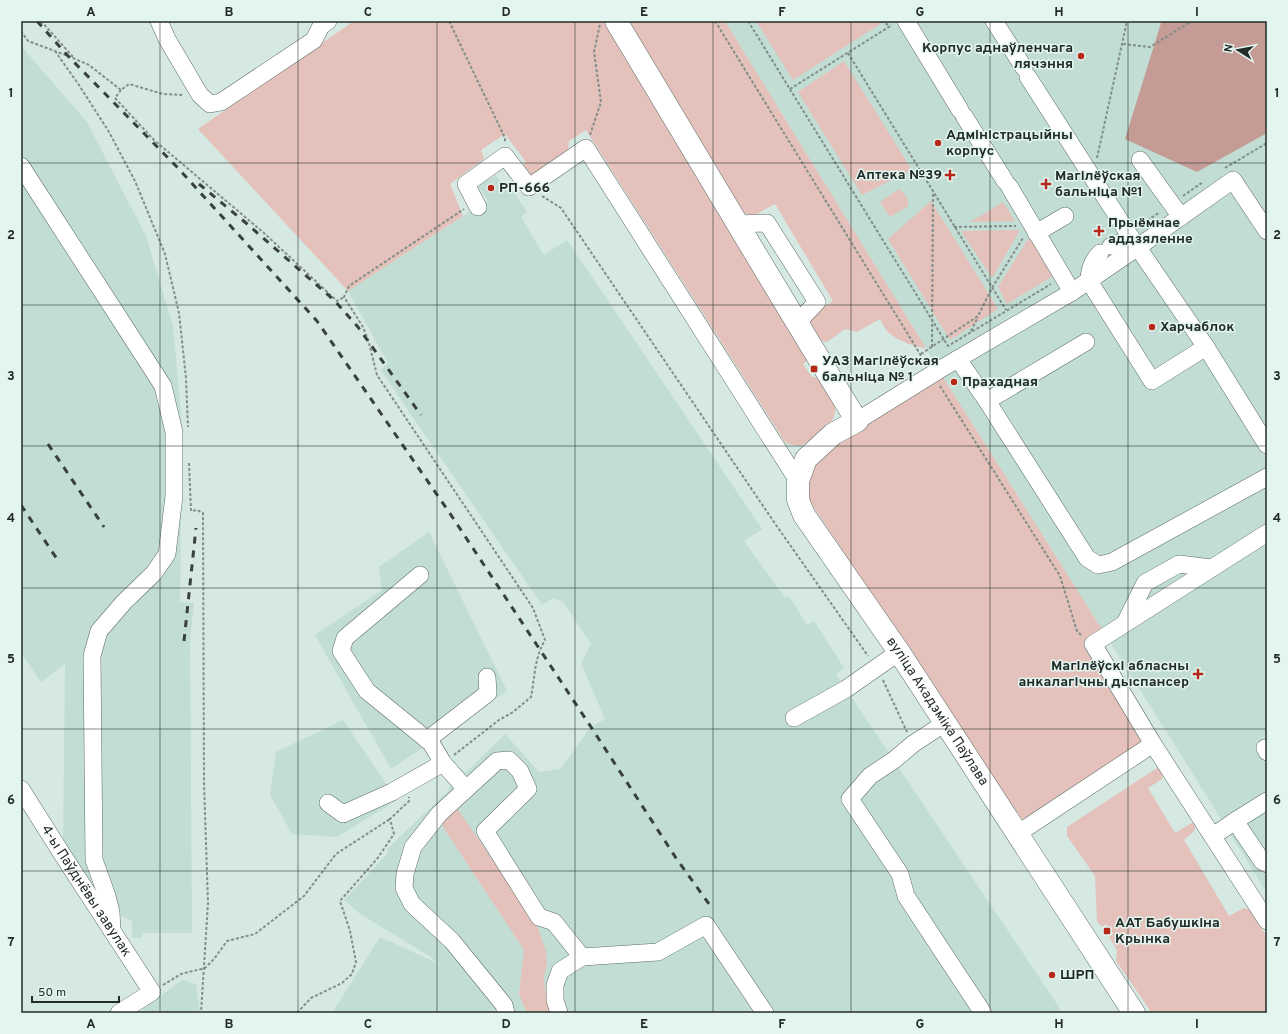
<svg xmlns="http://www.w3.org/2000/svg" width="1288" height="1034" font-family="Overpass,sans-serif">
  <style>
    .built { fill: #c2ddd4 }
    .green { fill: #e4c2bb }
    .forest { fill: #c49c95 }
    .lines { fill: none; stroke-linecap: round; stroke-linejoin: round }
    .minor-casing { stroke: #5b6c66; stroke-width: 18 }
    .major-casing { stroke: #5b6c66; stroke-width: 23 }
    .path { stroke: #818e89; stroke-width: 2; stroke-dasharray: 3 2; stroke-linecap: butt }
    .minor { stroke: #fff; stroke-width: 17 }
    .major { stroke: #fff; stroke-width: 22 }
    .rail { stroke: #38413d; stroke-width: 3; stroke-dasharray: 7 7; stroke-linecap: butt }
    .grid { fill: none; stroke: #232b28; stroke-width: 1; stroke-opacity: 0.55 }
    .poi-dot { fill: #b5281a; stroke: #e2f5ee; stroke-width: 1.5 }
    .labels { text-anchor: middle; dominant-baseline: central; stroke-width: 3; stroke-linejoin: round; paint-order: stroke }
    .poi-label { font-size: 14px; font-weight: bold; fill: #232b28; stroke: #e2f5ee; text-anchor: start }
    .street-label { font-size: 14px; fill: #232b28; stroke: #e2f5ee }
    .neatline { fill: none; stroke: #232b28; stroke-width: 1.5 }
    .grid-label { font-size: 13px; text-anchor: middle; font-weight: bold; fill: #232b28 }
  </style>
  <rect width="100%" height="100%" fill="#d5e8e1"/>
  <!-- built -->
  <path class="built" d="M725 21H1267V893L1178 750 943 377 926 348Z
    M21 46 87 122 146 236 173 326 182 425 180 602 194 603 190 641 192 933H142V938H132V921L98 906 93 884 63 848 65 664 41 682 21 653Z
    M496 175 507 191 511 188 527 212 521 217 544 255 567 240 762 529 744 541 785 598 789 596 807 625 814 621 844 668 836 674 1063 1013H332L380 937 435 962 443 969 431 957 360 914 344 900 388 853 387 849 449 790 450 778 459 771 466 772 505 734 539 772 560 769 591 727 605 719 581 663 591 644 563 602 553 598 542 605 414 419 381 370 388 363 348 291 488 200 478 186Z
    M429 532 507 691 391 769 315 635 382 590 379 567Z
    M343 720 397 800 337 837 292 834 270 795 276 752Z
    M182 980 196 984 200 1013H142L143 1009Z"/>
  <!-- green -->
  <path class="green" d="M354 21H607L810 358 803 364 812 377 821 378C825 385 834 399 835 406 838 424 814 440 800 446L789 444 785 442 586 130 569 141 568 152 538 173 529 176 518 168 526 162 505 134 481 150 484 159 450 184 463 216 348 291 198 129Z
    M625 21H725L926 348C914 347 898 341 888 332 885 329 882 323 880 319L857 332 845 329 827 342 820 341C817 337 812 332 811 327 807 315 825 307 833 301L775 204 753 216 744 213Z
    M756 21H885L793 80Z
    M844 61 912 170 862 195 798 92Z
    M899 189C905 194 909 198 908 206L890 217 880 202Z
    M931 201 998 309 950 340 888 239Z
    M1003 202 1015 221 970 222Z
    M1020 230 992 278 961 231Z
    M1030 236 1053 276 1007 304 998 287Z
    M943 377 1103 631 1084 643 1141 735 1142 743 1025 819 1021 818 1019 815 814 508 809 500 805 487 812 467 832 446Z
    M1160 766 1163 775 1162 779 1148 788 1175 833 1190 824 1193 823 1195 825V830L1184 840 1229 916 1244 908 1250 910 1267 937V1013H1152L1116 961 1117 950 1109 937 1113 934 1106 924 1102 927 1097 921 1095 876 1067 836V827Z
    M456 807 535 920 546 951 547 964 544 977 545 990 554 1013H527L519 994 524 950 443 827V823Z"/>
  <!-- forest -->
  <path class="forest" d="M1160 21H1267V133L1197 172 1125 139 1161 23Z"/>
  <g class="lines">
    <defs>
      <g id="minor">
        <path d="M159 21 167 39 200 95 210 104 221 102 314 40 321 26 328 21"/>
        <path d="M906 21 960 110"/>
        <path d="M994 21 1024 68"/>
        <path d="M1028 77 1128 233 1206 347 1267 445"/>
        <path d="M964 116 1005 181"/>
        <path d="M1140 160 1181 217"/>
        <path d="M21 166 163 386 174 432V496L167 554 154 573 124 602 99 631 92 656 94 860 107 896 111 912 112 931"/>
        <path d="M1009 186 1072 292"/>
        <path d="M478 207 466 184 505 156 529 187 586 148 798 481"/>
        <path d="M738 224 767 223 817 302 797 323"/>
        <path d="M1036 233 1065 216"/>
        <path d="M1111 246C1120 242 1130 241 1138 247"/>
        <path d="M1100 253C1092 261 1089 269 1089 281L1152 381 1206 347"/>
        <path d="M958 359 987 401 1087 558 1098 565 1112 562 1267 477"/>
        <path d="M987 401 1086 342"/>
        <path d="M857 421 939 370 1072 292 1138 247 1233 180 1267 231"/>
        <path d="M1267 533 1093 644 1153 744 1267 921"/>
        <path d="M420 575 345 638 341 651 367 691 431 743 443 763 466 789"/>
        <path d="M1125 623 1145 583 1179 564 1211 568"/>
        <path d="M794 718 846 689 899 652"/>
        <path d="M945 723 913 744 894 760 870 776 850 799 900 874 906 896 983 1013"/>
        <path d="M427 740 488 693 487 677"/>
        <path d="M1265 748 1267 752"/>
        <path id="s1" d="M21 789 62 854 152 992 119 1013"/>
        <path d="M328 803 343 814 392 792 443 763"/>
        <path d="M1235 821 1267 801"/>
        <path d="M1017 834 1153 744"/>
        <path d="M1213 836 1235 821 1262 861 1267 864"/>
        <path d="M582 957 658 952 706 925 765 1013"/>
        <path d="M506 1013 504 1005 452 941 412 904 404 888 405 874 413 847 439 814 497 761 509 760 520 771 528 789 485 831 539 917 554 922 582 957 560 971 555 985V1000L559 1013"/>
      </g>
      <g id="major">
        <path id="s2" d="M616 21C696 154 775 288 857 421L833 434 806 459 798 481V500L804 515 899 652 1134 1013"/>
      </g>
    </defs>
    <!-- minor casing -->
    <use href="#minor" class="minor-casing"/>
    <!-- major casing -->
    <use href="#major" class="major-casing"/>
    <!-- path -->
    <path class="path" d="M41 21 74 58
      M449 21 505 138V143
      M715 21 925 362
      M748 21 948 346 1051 284
      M881 21 890 26
      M21 31 28 41 68 56 89 65 121 90 129 84 163 94 183 95
      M1123 44 1150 47 1192 21
      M55 51 79 85 109 132 135 181 165 254 179 313 186 378 188 427
      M848 53 1006 310
      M790 89 892 25
      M121 90 115 98 154 140 264 233 337 301 344 297
      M590 135 601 102 594 52 600 24
      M1097 158 1127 21
      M1225 168 1267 143
      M542 196 561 208 776 525 868 656
      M1183 196 1203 182
      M1139 226 1160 212
      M954 227 1016 226
      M971 331 978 317
      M932 347 933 194
      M921 354 978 316 992 288 1023 238
      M940 386 1060 576 1077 631 1082 636
      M189 463 191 511 197 510 203 513 204 783 208 903 201 1013
      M883 680 907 732
      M454 755 499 720 513 712 531 697C535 677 534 659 545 640L533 608 377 375 369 343 363 327 344 297 349 286 464 209
      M163 985 181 974 205 968 214 959 227 941 255 934 304 896 336 854 390 819
      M297 1013 311 998 342 983 352 974 356 962 350 931 340 901 377 859 394 834 390 819 409 801V797"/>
    <!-- minor -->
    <use href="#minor" class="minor"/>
    <!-- major -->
    <use href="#major" class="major"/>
    <!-- rail -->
    <path class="rail" d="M37 21 68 56 177 167 317 321 449 512 591 727 676 858 709 904
      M199 184 246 223 335 301 358 327 421 415
      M48 444 104 527
      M21 505 57 559
      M184 641 196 528"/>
  </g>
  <!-- grid -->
  <path class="grid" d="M160 21V1013M298 21V1013M437 21V1013M575 21V1013M713 21V1013M851 21V1013M990 21V1013M1128 21V1013M21 163H1267M21 305H1267M21 446H1267M21 588H1267M21 729H1267M21 871H1267"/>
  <!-- markers -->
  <g class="poi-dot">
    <circle cx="1081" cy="56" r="4"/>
    <circle cx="938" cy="143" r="4"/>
    <path d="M948 169h4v4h4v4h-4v4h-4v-4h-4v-4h4z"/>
    <path d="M1044 178h4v4h4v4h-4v4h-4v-4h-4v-4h4z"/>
    <circle cx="491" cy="188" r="4"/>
    <path d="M1097 225h4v4h4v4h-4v4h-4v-4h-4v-4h4z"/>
    <circle cx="1152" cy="327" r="4"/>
    <rect x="810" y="365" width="8" height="8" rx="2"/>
    <circle cx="954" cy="382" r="4"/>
    <path d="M1196 668h4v4h4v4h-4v4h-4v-4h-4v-4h4z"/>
    <rect x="1103" y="927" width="8" height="8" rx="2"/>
    <circle cx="1052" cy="975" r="4"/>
  </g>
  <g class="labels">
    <!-- poi labels -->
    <g class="poi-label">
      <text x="1073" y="48" text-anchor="end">Корпус аднаўленчага<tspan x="1073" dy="16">лячэння</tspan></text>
      <text x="946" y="135">Адміністрацыйны<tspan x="946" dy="16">корпус</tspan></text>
      <text x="942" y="175" text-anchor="end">Аптека №39</text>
      <text x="1055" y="176">Магілёўская<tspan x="1055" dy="16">бальніца №1</tspan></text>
      <text x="499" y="188">РП-666</text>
      <text x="1108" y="223">Прыёмнае<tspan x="1108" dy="16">аддзяленне</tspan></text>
      <text x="1160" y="327">Харчаблок</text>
      <text x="822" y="361">УАЗ Магілёўская<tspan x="822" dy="16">бальніца № 1</tspan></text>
      <text x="962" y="382">Прахадная</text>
      <text x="1189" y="666" text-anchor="end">Магілёўскі абласны<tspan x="1189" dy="16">анкалагічны дыспансер</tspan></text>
      <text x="1115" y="923">ААТ Бабушкіна<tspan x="1115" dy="16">Крынка</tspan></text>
      <text x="1060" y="975">ШРП</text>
    </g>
    <!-- street labels -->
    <g class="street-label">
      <text stroke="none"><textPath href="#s2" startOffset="827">вуліца Акадэміка Паўлава</textPath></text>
      <text stroke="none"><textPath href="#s1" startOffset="121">4-ы Паўднёвы завулак</textPath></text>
    </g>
  </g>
  <!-- border -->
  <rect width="1288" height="1034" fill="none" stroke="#e2f5ee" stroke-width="44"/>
  <!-- north arrow -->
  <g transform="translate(1238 50) rotate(281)" stroke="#e2f5ee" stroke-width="3" paint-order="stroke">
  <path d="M0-3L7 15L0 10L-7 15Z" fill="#232b28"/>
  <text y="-6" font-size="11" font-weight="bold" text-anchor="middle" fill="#232b28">N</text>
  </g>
  <!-- scale -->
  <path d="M32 996v6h87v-6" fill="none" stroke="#232b28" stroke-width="2"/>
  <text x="38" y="996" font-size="12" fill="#232b28" stroke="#e2f5ee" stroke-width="3" paint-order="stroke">50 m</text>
  <rect x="22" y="22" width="1244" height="990" class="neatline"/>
  <g class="grid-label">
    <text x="91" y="16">A</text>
    <text x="229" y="16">B</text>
    <text x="368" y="16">C</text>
    <text x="506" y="16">D</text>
    <text x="644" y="16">E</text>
    <text x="782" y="16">F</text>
    <text x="920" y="16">G</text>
    <text x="1059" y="16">H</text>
    <text x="1197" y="16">I</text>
    <text x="11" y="97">1</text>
    <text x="1277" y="97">1</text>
    <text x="11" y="239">2</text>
    <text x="1277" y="239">2</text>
    <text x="11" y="380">3</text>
    <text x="1277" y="380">3</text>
    <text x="11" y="522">4</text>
    <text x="1277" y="522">4</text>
    <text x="11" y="663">5</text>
    <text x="1277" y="663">5</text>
    <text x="11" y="804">6</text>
    <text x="1277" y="804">6</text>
    <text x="11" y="946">7</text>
    <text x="1277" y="946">7</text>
    <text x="91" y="1028">A</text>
    <text x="229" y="1028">B</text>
    <text x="368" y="1028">C</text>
    <text x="506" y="1028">D</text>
    <text x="644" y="1028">E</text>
    <text x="782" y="1028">F</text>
    <text x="920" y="1028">G</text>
    <text x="1059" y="1028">H</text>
    <text x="1197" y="1028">I</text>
  </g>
</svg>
